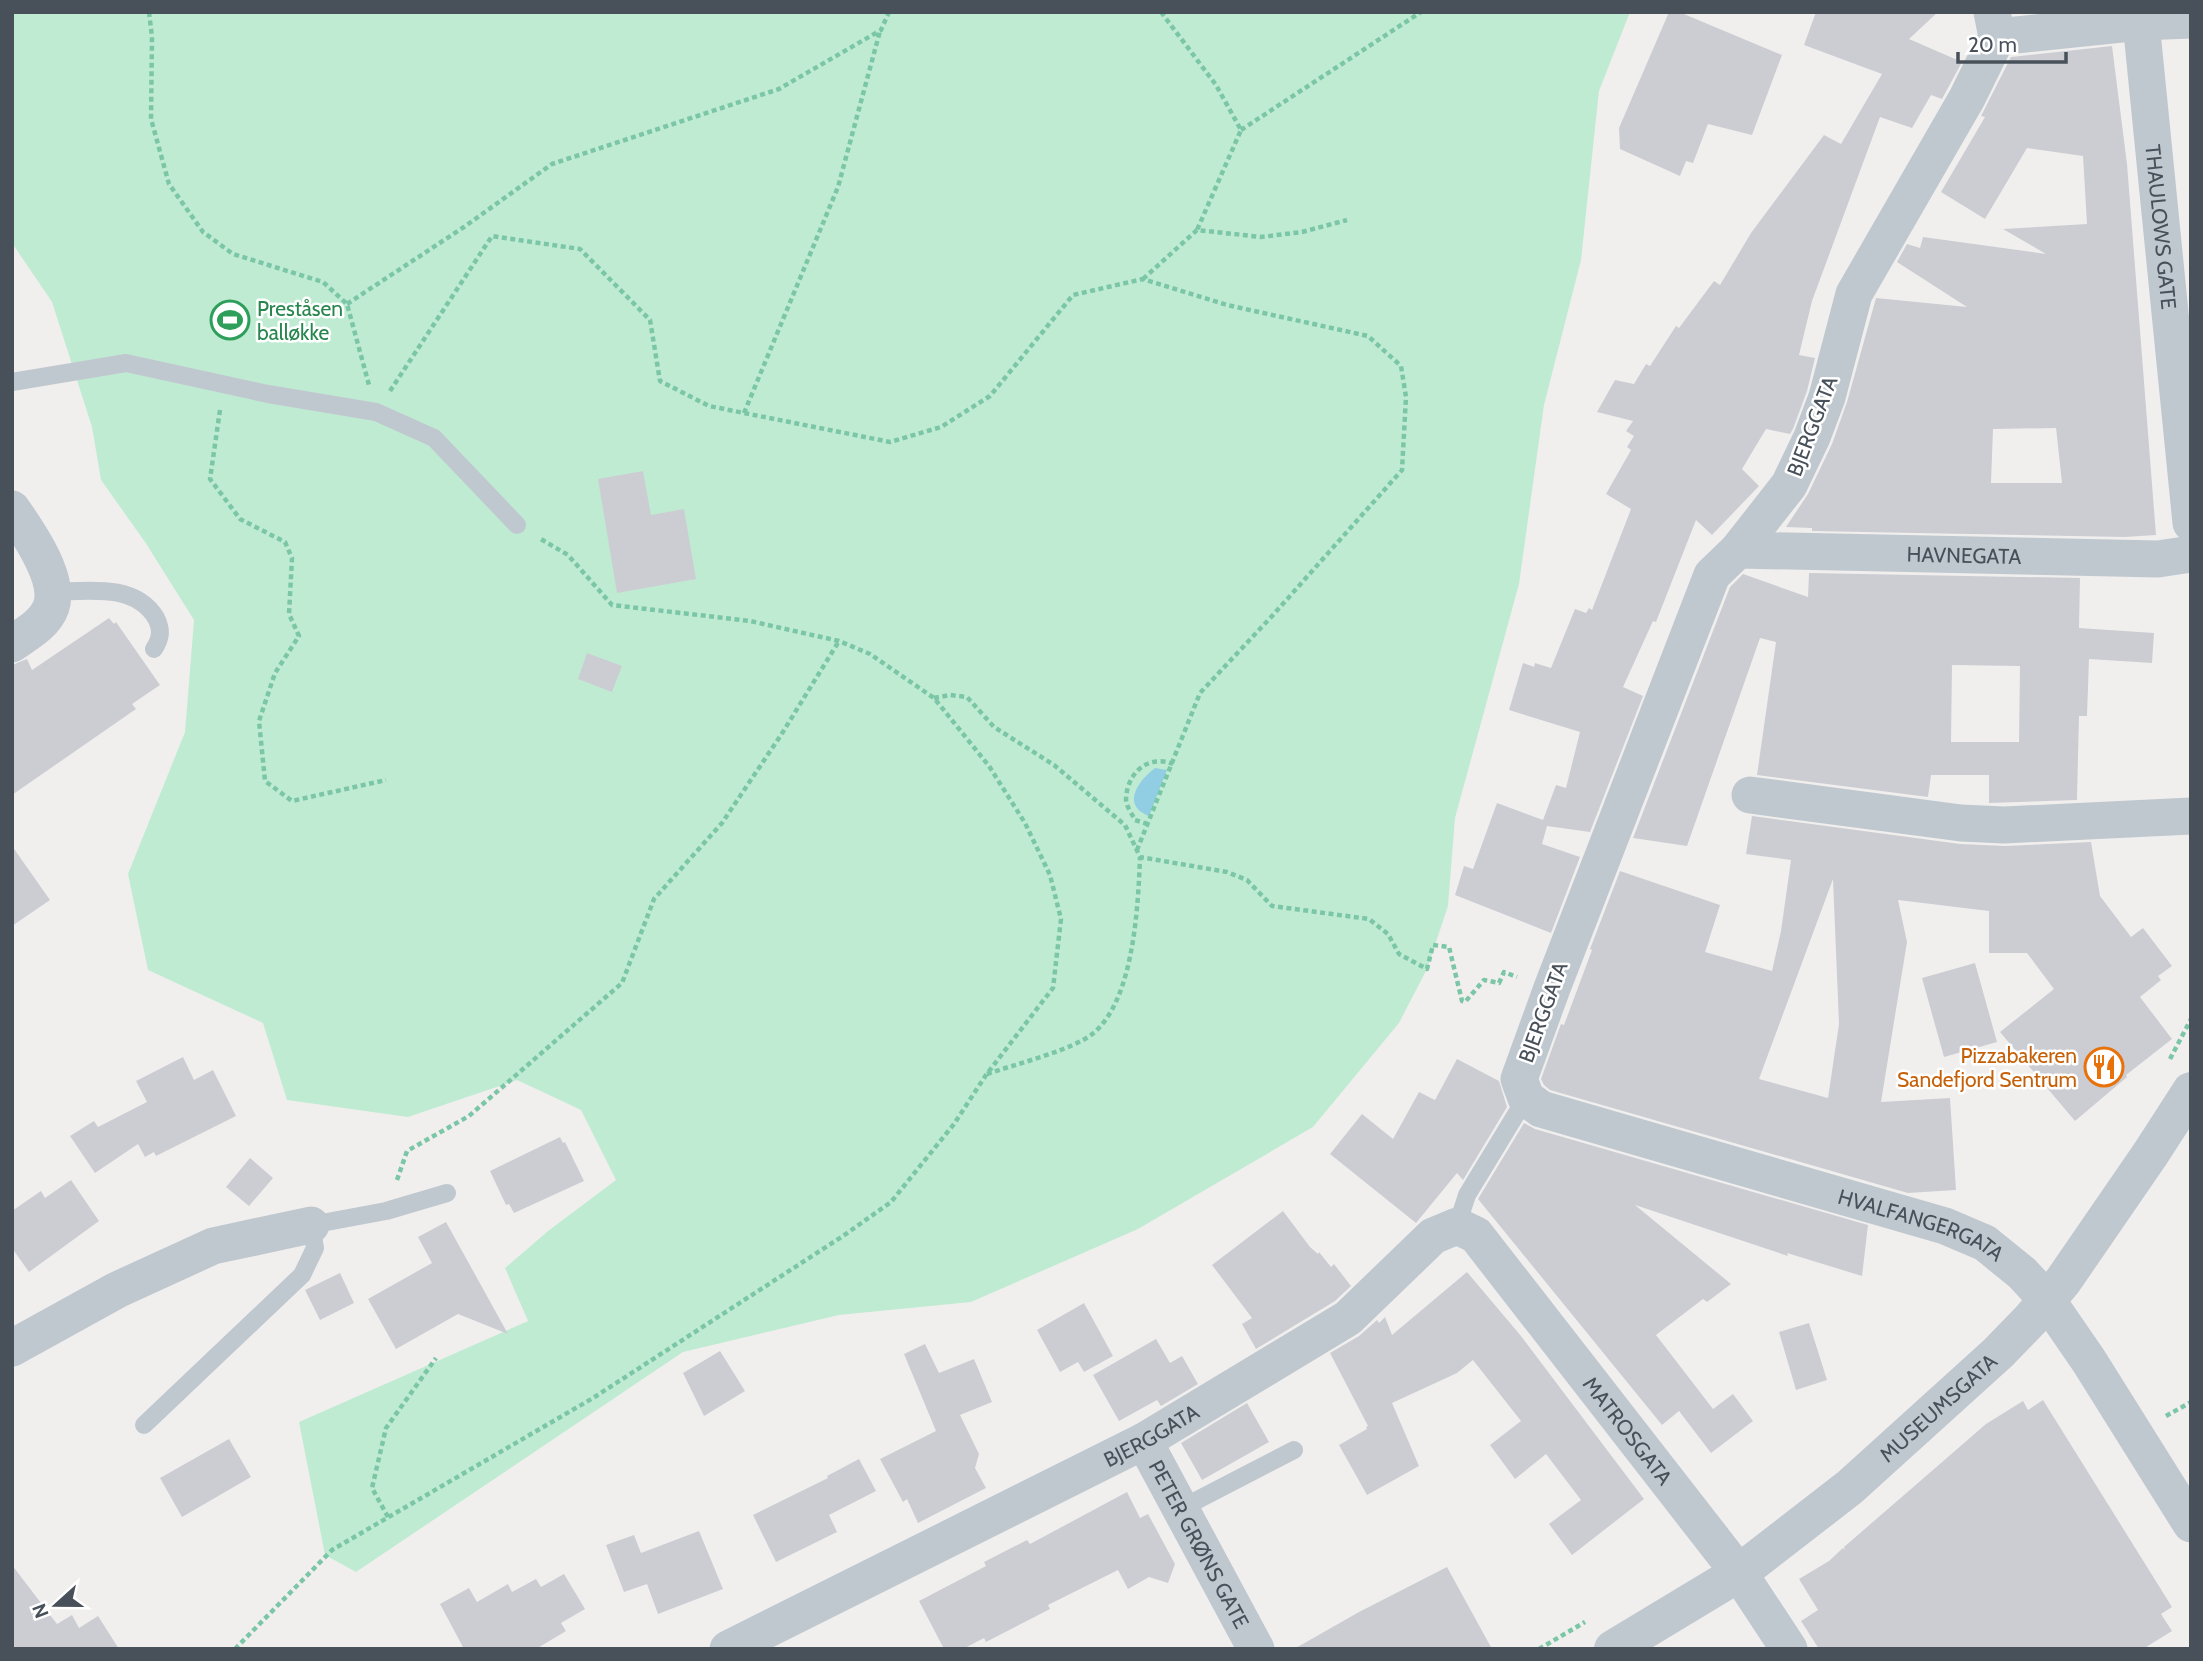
<svg xmlns="http://www.w3.org/2000/svg" width="2203" height="1661" font-family="Cabin,sans-serif">
  <style>
    .green { fill: #c0ebd3 }
    .water { fill: #91cee4 }
    .building { fill: #cccdd3; fill-rule: evenodd }
    .lines { fill: none; stroke-linecap: round; stroke-linejoin: round }
    .path { stroke: #7bc6a6; stroke-width: 4.5; stroke-dasharray: 5 3.5; stroke-linecap: butt }
    .service { stroke: #c0c8cf; stroke-width: 18 }
    .minor { stroke: #c0c8cf; stroke-width: 37 }
    .tertiary { stroke: #c0c8cf; stroke-width: 38 }
    .labels { text-anchor: middle; dominant-baseline: central; stroke-width: 5; stroke-linejoin: round; paint-order: stroke }
    .street-label { font-size: 21px; fill: #48505a; stroke: #fff }
    .leisure-label { font-size: 21px; fill: #27864d; stroke: #fff; text-anchor: start }
    .food-label { font-size: 21px; fill: #c56008; stroke: #fff; text-anchor: end }
  </style>
  <rect width="100%" height="100%" fill="#f1efee"/>
  <!-- green -->
  <path class="green" d="M12 12H1630L1599 91 1581 260 1544 405 1519 584 1455 818 1448 906 1427 969 1399 1023 1313 1127 1138 1229 971 1302 839 1315 683 1352 356 1572 325 1555 299 1422 528 1321 505 1268 548 1231 616 1180 581 1110 517 1080 408 1117 287 1100 263 1023 148 970 128 874 185 732 194 620 145 542 101 480 92 427 52 302 12 243Z"/>
  <!-- water -->
  <path class="water" d="M1155 768 1167 770 1149 816C1120 805 1139 780 1155 768Z"/>
  <!-- building -->
  <path class="building" d="M1669 12H1679L1782 55 1752 135 1708 124 1693 163 1686 161 1680 176 1620 149 1619 128Z
    M1816 12H1938L1909 39 1962 62 1942 99 1931 95 1912 128 1880 117 1812 301 1799 355 1815 358 1807 391 1793 429 1790 434 1766 429 1742 469 1759 486 1712 535 1696 520 1656 622 1653 621 1623 687 1643 696 1590 832 1547 826 1542 844 1580 857 1551 933 1455 895 1464 866 1473 869 1497 803 1543 820 1556 785 1566 788 1580 732 1509 710 1523 663 1534 667 1535 663 1551 668 1575 609 1586 613 1589 608 1592 610 1631 509 1606 494 1631 450 1627 447 1634 436 1626 431 1633 421 1597 412 1615 380 1634 384 1646 364 1650 366 1676 326 1679 328 1714 281 1720 285 1751 233 1824 135 1841 144 1882 74 1804 45Z
    M2112 46 2127 164 2156 535 2125 537 1812 531V528L1786 527 1808 494 1832 444 1847 402 1876 298 1967 307 1897 262 1907 244 1920 248 1923 237 2046 254 2003 229 2087 224 2083 156 2027 148 1985 219 1941 192 1985 117 1981 116 2011 57ZM2056 428 2062 483H1991L1993 429Z
    M643 471 651 515 684 509 696 579 617 593 598 479Z
    M1809 573 2080 578 2079 628 2154 633 2152 663 2089 659 2087 716H2079L2077 800 1989 803V775H1931L1928 797 1757 775 1776 642 1760 638 1687 846 1633 838 1730 587 1743 574 1808 597ZM1952 665 2020 666 2019 742H1951Z
    M109 618 114 624 116 622 160 685 132 704 136 709 12 795V665L27 659 32 670Z
    M587 653 622 666 612 692 578 679Z
    M1752 816 1960 844 2005 846 2091 842 2100 896 2131 937 2143 928 2172 966 2158 976 2161 980 2140 997 2172 1039 2126 1075 2127 1077 2075 1121 2000 1032 2054 989 2027 953H1989V911L1898 900 1907 942 1881 1102 1950 1098 1956 1190 1908 1193 1550 1090 1544 1085 1541 1079 1561 1024 1564 1025 1592 950 1590 949 1620 871 1720 905 1705 952 1772 971 1781 931 1791 860 1746 854ZM1833 879 1839 1024 1828 1098 1759 1079Z
    M12 846 50 900 12 926Z
    M1975 963 1997 1042 1944 1057 1922 978Z
    M183 1057 194 1080 213 1070 236 1116 156 1156 154 1152 145 1157 138 1144 95 1173 70 1136 94 1121 98 1127 147 1102 136 1081Z
    M1457 1059 1499 1081 1507 1107 1463 1180 1457 1173 1416 1223 1330 1154 1362 1114 1393 1139 1419 1092 1435 1100Z
    M1524 1123 1535 1129 1868 1225 1862 1276 1787 1253 1788 1256 1635 1205 1731 1284 1707 1302 1703 1299 1656 1335 1713 1409 1733 1394 1753 1421 1711 1453 1679 1411 1662 1425 1478 1199Z
    M560 1137 563 1143 565 1142 584 1181 514 1213 509 1204 506 1205 490 1171Z
    M250 1158 273 1178 249 1206 226 1187Z
    M71 1180 99 1221 29 1272 12 1248V1211L41 1191 45 1198Z
    M1283 1211 1310 1247 1318 1254 1319 1252 1331 1267 1334 1264 1351 1286 1335 1301 1256 1349 1242 1324 1252 1318 1212 1265Z
    M446 1222 508 1334 458 1314 396 1349 368 1299 432 1263 418 1237Z
    M1467 1272 1521 1336 1644 1499 1572 1555 1549 1524 1581 1500 1546 1454 1515 1479 1490 1445 1521 1421 1473 1360 1457 1373 1392 1403 1419 1466 1367 1495 1339 1445 1367 1429 1366 1427 1368 1426 1330 1353 1359 1336 1377 1320 1379 1323 1385 1317 1392 1335Z
    M340 1273 354 1303 320 1320 305 1290Z
    M1084 1303 1113 1356 1084 1372 1078 1362 1060 1372 1037 1330Z
    M1809 1323 1827 1380 1796 1390 1779 1332Z
    M1156 1339 1170 1363 1182 1356 1198 1384 1161 1406 1157 1400 1119 1421 1093 1375Z
    M925 1344 939 1373 974 1359 992 1402 960 1415 979 1454 975 1468 986 1488 918 1523 907 1499 903 1502 880 1459 936 1431 904 1354Z
    M720 1351 745 1391 704 1416 683 1373Z
    M2043 1400 2172 1607 2161 1614 2172 1631 2143 1649H1819L1801 1621 1818 1610 1799 1579 1829 1561 1843 1548 1845 1550 1844 1547 1986 1424 2023 1401 2028 1410Z
    M1247 1403 1269 1442 1202 1480 1181 1443Z
    M229 1439 251 1477 182 1517 160 1478Z
    M859 1459 876 1491 829 1515 837 1532 776 1562 753 1515 828 1478 827 1476Z
    M1127 1492 1140 1518 1148 1514 1175 1564 1168 1583 1149 1577 1128 1589 1118 1570 1048 1605 1050 1609 986 1642 984 1638 963 1649H944L919 1601 986 1566 984 1562 1027 1540 1030 1544Z
    M699 1531 723 1589 658 1614 647 1584 624 1592 606 1545 634 1535 641 1553Z
    M12 1565 57 1624 72 1615 79 1628 98 1616 119 1649H12Z
    M1447 1567 1492 1649H1294L1359 1612Z
    M564 1574 585 1609 561 1623 566 1631 536 1649H464L440 1604 469 1588 477 1602 508 1584 512 1592 536 1579 541 1587Z"/>
  <g class="lines">
    <!-- path -->
    <path class="path" d="M149 12 152 37 151 119 169 184 203 232 233 254 323 282 347 304 369 385
      M1161 12 1216 85 1241 130 1197 230
      M1241 130 1421 12
      M1143 279 1197 230 1261 237 1302 232 1347 220
      M347 304 464 227 552 164 779 89 881 30 889 12
      M390 391 492 236 580 249 650 320 660 381 709 406 890 442 941 427 990 396 1073 295 1143 279 1227 305 1368 336 1401 366 1406 397 1402 470 1273 615 1200 693 1137 850
      M220 410 210 479 240 519 285 542 292 558 289 614 299 636 275 673 259 721 265 781 292 801 386 780
      M744 413 838 187 880 31
      M934 698 950 695 967 697 994 727 1054 765 1125 825 1140 857 1227 872 1247 880 1272 906 1369 919 1388 934 1399 954 1427 969 1433 945 1449 947 1462 1001 1465 1002 1484 980 1499 983 1504 972 1517 977
      M1148 824 1135 820C1132 814 1126 806 1126 799 1127 773 1148 754 1173 764
      M2170 1059 2191 1019
      M987 1074C1016 1064 1057 1054 1083 1040 1134 1014 1138 907 1140 857
      M397 1180 407 1151 469 1116 622 983 654 899 722 823 781 735 839 641
      M2166 1416 2191 1402
      M388 1517 372 1488 386 1428 436 1358
      M235 1649 332 1550 593 1398 843 1236 891 1202 954 1124 986 1075 1053 988 1061 919 1050 875 1025 823 989 766 934 698 870 654 839 641 750 621 612 605 568 555 539 538
      M1539 1649 1585 1622"/>
    <!-- service -->
    <path class="service" d="M12 382 126 363 268 394 376 412 434 438 517 525
      M53 592C88 591 135 583 156 618 162 630 161 638 154 649
      M1457 1226 1467 1195 1526 1098
      M144 1425 302 1275 315 1248 311 1225 386 1211 447 1193
      M1180 1509 1294 1450"/>
    <!-- minor -->
    <g class="minor">
      <path id="s1" d="M1992 12 1997 37 1967 98 1854 294 1827 397 1812 437 1789 485 1738 550 1712 575 1552 988 1519 1079 1526 1098 1541 1109 1945 1226 1985 1243 2022 1273 2047 1300 2089 1361 2191 1524"/>
      <path id="s2" d="M2191 20 2141 22 2191 523"/>
      <path d="M1997 37 2141 22"/>
      <path d="M12 509C28 532 61 579 51 607 45 624 26 634 12 644"/>
      <path id="s3" d="M1738 550 2158 559 2191 554"/>
      <path d="M1750 795 1961 823 2004 825 2191 816"/>
      <path d="M12 1348 117 1290 213 1246 311 1225"/>
      <path id="s4" d="M1144 1441 1256 1649"/>
      <path id="s5" d="M728 1649 1144 1441 1348 1318 1433 1236 1457 1226 1476 1235 1739 1573 1789 1649"/>
    </g>
    <!-- tertiary -->
    <path class="tertiary" id="s6" d="M1613 1649 1739 1573 1850 1487 1998 1353 2031 1319 2063 1281 2151 1153 2191 1091"/>
  </g>
  <!-- icons -->
  <defs>
    <symbol id="stadium-ring" viewBox="-11 -11 22 22"><circle r="9.5" fill="#fff" stroke="#2e9e5b" stroke-width="1.5"/><path d="M0-5a6.5 5 0 1 0 0 10a6.5 5 0 1 0 0-10ZM-3.5-1.8h7v3.6h-7Z" fill="#2e9e5b"/></symbol>
    <symbol id="restaurant-ring" viewBox="-11 -11 22 22"><circle r="9.5" fill="#fff" stroke="#e8710a" stroke-width="1.5"/><path d="M-5-6h1v4h1v-4h1v4h1v-4h1v5L-1.5 .5V6h-2V.5L-5-1ZM5-6V6H3V1.5H1.5Q1.5-4 5-6Z" fill="#e8710a"/></symbol>
  </defs>
  <g fill-rule="evenodd">
    <use href="#stadium-ring" x="208" y="298" width="44" height="44"/>
    <use href="#restaurant-ring" x="2082" y="1045" width="44" height="44"/>
  </g>
  <g class="labels">
    <!-- street labels -->
    <g class="street-label">
      <text stroke="none"><textPath href="#s2" startOffset="256">THAULOWS GATE</textPath></text>
      <text transform="translate(1812 426) rotate(-69)">BJERGGATA</text>
      <text stroke="none"><textPath href="#s3" startOffset="226">HAVNEGATA</textPath></text>
      <text transform="translate(1543 1012) rotate(-70)">BJERGGATA</text>
      <text stroke="none"><textPath href="#s1" startOffset="1617">HVALFANGERGATA</textPath></text>
      <text stroke="none"><textPath href="#s6" startOffset="406">MUSEUMSGATA</textPath></text>
      <text stroke="none"><textPath href="#s5" startOffset="1116">MATROSGATA</textPath></text>
      <text stroke="none"><textPath href="#s5" startOffset="474">BJERGGATA</textPath></text>
      <text stroke="none"><textPath href="#s4" startOffset="117">PETER GRØNS GATE</textPath></text>
    </g>
    <!-- leisure labels -->
    <g class="leisure-label">
      <text x="257" y="308">Preståsen<tspan x="257" dy="24">balløkke</tspan></text>
    </g>
    <!-- food labels -->
    <g class="food-label">
      <text x="2077" y="1055">Pizzabakeren<tspan x="2077" dy="24">Sandefjord Sentrum</tspan></text>
    </g>
  </g>
  <!-- border -->
  <rect width="2203" height="1661" fill="none" stroke="#48505a" stroke-width="28"/>
  <!-- north arrow -->
  <g transform="translate(56 1605) rotate(249)" stroke="#ffffff" stroke-width="5" paint-order="stroke">
  <path d="M0-5L12 26L0 18L-12 26Z" fill="#48505a"/>
  <text y="-10" font-size="19" font-weight="bold" text-anchor="middle" fill="#48505a">N</text>
  </g>
  <!-- scale -->
  <path d="M1958 52v10h108v-10" fill="none" stroke="#48505a" stroke-width="3.5"/>
  <text x="1968" y="52" font-size="21" fill="#48505a" stroke="#ffffff" stroke-width="5" paint-order="stroke">20 m</text>
</svg>
